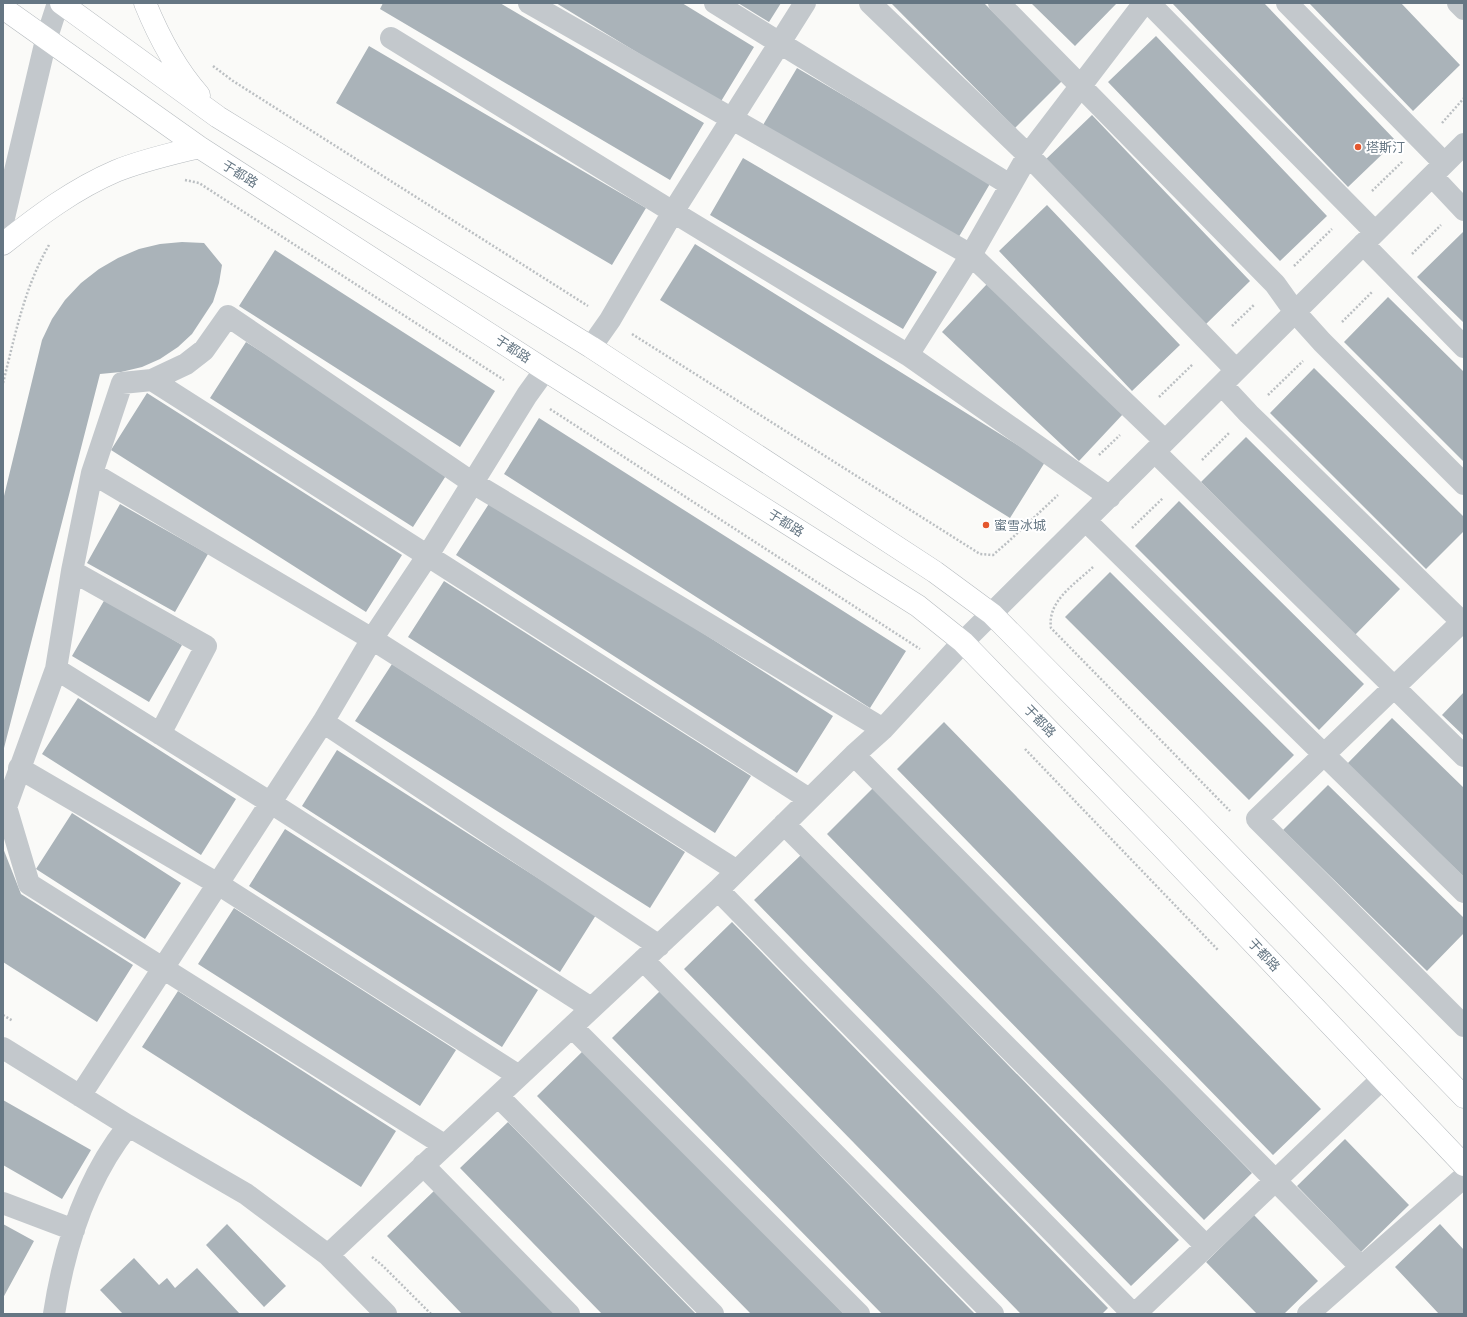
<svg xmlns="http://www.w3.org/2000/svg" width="1467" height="1317" font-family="Poppins,'Noto Sans SC',sans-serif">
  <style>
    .building { fill: #aab3b9 }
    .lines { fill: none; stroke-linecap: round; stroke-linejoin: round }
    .major-casing { stroke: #b5babe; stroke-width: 23 }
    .path { stroke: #bbbfc2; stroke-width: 2.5; stroke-dasharray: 2 2; stroke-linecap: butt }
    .minor { stroke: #c3c8cc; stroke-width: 22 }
    .major { stroke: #fff; stroke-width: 22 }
    .poi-dot { fill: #e4572e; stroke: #fff; stroke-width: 1.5 }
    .labels { text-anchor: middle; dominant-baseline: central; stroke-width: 4; stroke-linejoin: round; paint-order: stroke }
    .poi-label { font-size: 13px; fill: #657683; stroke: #fff; text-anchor: start }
    .street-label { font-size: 13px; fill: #657683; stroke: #fff }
  </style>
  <rect width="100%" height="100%" fill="#fafaf8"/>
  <!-- building -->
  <path class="building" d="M383 3H500L704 123 670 180 380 9Z
    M556 3H682L754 47 720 103Z
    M738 3H781L769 22Z
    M891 3H984L1062 81 1015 128Z
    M1031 3H1117L1075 46Z
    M1172 3H1264L1396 141 1348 187Z
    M1309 3H1401L1460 65 1413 111Z
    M1156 36 1327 216 1280 261 1108 82Z
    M369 46 646 208 612 265 336 103Z
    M797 68 991 182 957 240 763 125Z
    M1092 115 1250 281 1203 327 1044 161Z
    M743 158 937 272 903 329 710 215Z
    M1047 205 1180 345 1132 391 999 251Z
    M1463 232 1464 233V323L1417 277Z
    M182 242 204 243 222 265 219 283 213 302 192 334 178 347 160 359 142 367 121 372 100 374 3 752V500L42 340 52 319 65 300 81 283 99 269 118 258 139 249 160 244Z
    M695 244 1045 462 1010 518 660 300Z
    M275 250 495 391 460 447 239 306Z
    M987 284 1124 413 1079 461 942 332Z
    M1388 297 1464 372V462L1344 342Z
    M246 342 449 471 413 527 210 398Z
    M1314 368 1464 517V531L1426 569 1270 413Z
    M147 393 402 555 366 612 111 450Z
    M539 418 906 651 870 708 504 474Z
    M1246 437 1400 589 1355 635 1201 482Z
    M492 499 833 716 797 773 456 555Z
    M1179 501 1364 684 1319 730 1135 546Z
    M120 504 208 554 175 612 87 563Z
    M1110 572 1294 755 1249 800 1065 617Z
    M444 581 751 776 715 833 408 637Z
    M105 599 182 645 149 702 72 656Z
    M392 664 685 852 650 908 355 721Z
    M1464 692V736L1442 715Z
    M78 698 236 799 201 855 42 754Z
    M1392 718 1464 788V877L1347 764Z
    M944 722 1321 1109 1273 1155 897 769Z
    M337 750 596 915 560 972 302 806Z
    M1328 785 1464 918V933L1427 971 1283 830Z
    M874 787 1252 1173 1204 1220 827 834Z
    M72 813 181 883 145 939 36 869Z
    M285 829 538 990 502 1047 249 886Z
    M3 848 21 894 133 965 97 1022 3 962Z
    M802 854 1179 1240 1131 1286 754 900Z
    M234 908 456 1050 420 1106 198 964Z
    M732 922 1108 1308 1102 1314H1021L684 969Z
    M178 991 396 1131 361 1187 142 1047Z
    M660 991 975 1314H882L612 1038Z
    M585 1049 844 1314H751L537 1096Z
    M3 1100 91 1150 62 1199 3 1165Z
    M508 1122 696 1314H602L460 1168Z
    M1345 1139 1409 1205 1361 1252 1297 1186Z
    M435 1190 556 1314H462L387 1236Z
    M1254 1215 1318 1281 1284 1314H1257L1206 1262Z
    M3 1224 34 1241 3 1298Z
    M227 1224 286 1286 264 1307 206 1245Z
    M1440 1224 1464 1250V1314H1439L1395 1267Z
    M134 1258 159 1285 167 1278 175 1288 197 1268 240 1314H123L100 1290Z"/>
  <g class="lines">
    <defs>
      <path id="major" d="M61 3 218 117 591 347 935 572 992 614 1186 810 1464 1097
        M145 3C158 35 176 69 199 95
        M3 8 199 147 545 370 918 606 963 642 1160 845 1464 1165
        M3 244C38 216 74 189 116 171 143 160 171 154 199 147"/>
    </defs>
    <!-- major casing -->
    <use href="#major" class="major-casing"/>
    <!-- path -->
    <path class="path" d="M213 66 233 81 588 306
      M1442 123 1464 98
      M185 180 199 183 504 380
      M1372 191 1403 161
      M1412 254 1441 225
      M1294 266 1332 229
      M1342 322 1372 292
      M1232 326 1255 304
      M632 334 980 554 993 555 1009 541 1058 495
      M3 383C15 336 24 288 49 245
      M1268 395 1303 361
      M1159 397 1193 364
      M550 409 920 649
      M1099 455 1120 435
      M1202 460 1230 432
      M1132 528 1163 498
      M1093 567C1075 584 1047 601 1051 628L1230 811
      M1025 749 1218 950
      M3 1015 13 1021
      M372 1257 383 1266 431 1314"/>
    <!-- minor -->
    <path class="minor" d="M529 3 971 255 1165 441
      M715 3 1010 185
      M870 3 1028 155 1236 370
      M999 3 1275 284 1295 312 1322 342 1464 484
      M1149 3 1375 232
      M1287 3 1444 163
      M1458 3 1464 9
      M391 38 673 212 908 355 1110 497
      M1432 176 1464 210
      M3 222 46 40 58 3
      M1363 244 1464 347
      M591 347 610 320 673 212 805 3
      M908 355 971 255 1028 155 1144 3
      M152 380 809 799
      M1222 385 1249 414 1464 624
      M1155 452 1464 756
      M92 473 372 639 737 871
      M1086 521 1464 892
      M72 571 206 646 160 734
      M1464 620 1257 819 1464 1026
      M56 669 271 803 591 1008
      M323 722 659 946
      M854 755 1361 1267
      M19 768 218 884 519 1076
      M784 824 1206 1246
      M718 890 1133 1314
      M643 960 993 1314
      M572 1027 859 1314
      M3 1048 127 1125 246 1194 328 1255 386 1314
      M80 1096 323 722 372 639 428 555 527 395 545 370
      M498 1096 713 1314
      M444 1145 29 884 6 807 56 669 72 571 92 473 122 383 152 380 186 364 204 350 228 316 473 483 883 729
      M423 1165 569 1314
      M3 1203 74 1230
      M328 1255 718 890 854 755 883 729 963 642 1464 144
      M54 1314C64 1248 86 1179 128 1126
      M1135 1314 1382 1079
      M1308 1314 1464 1177"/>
    <!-- major -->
    <use href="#major" class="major"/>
  </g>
  <!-- markers -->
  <g class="poi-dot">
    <circle cx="1358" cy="147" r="4"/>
    <circle cx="986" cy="525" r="4"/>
  </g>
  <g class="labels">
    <!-- poi labels -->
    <g class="poi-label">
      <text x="1366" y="147">塔斯汀</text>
      <text x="994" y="525">蜜雪冰城</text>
    </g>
    <!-- street labels -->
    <g class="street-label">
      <text transform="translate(240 174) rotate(32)">于都路</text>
      <text transform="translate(513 349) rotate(33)">于都路</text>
      <text transform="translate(786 523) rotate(32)">于都路</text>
      <text transform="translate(1040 721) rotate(46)">于都路</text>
      <text transform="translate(1264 955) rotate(47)">于都路</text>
    </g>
  </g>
  <!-- border -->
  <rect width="1467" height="1317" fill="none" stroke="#657683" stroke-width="8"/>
</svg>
